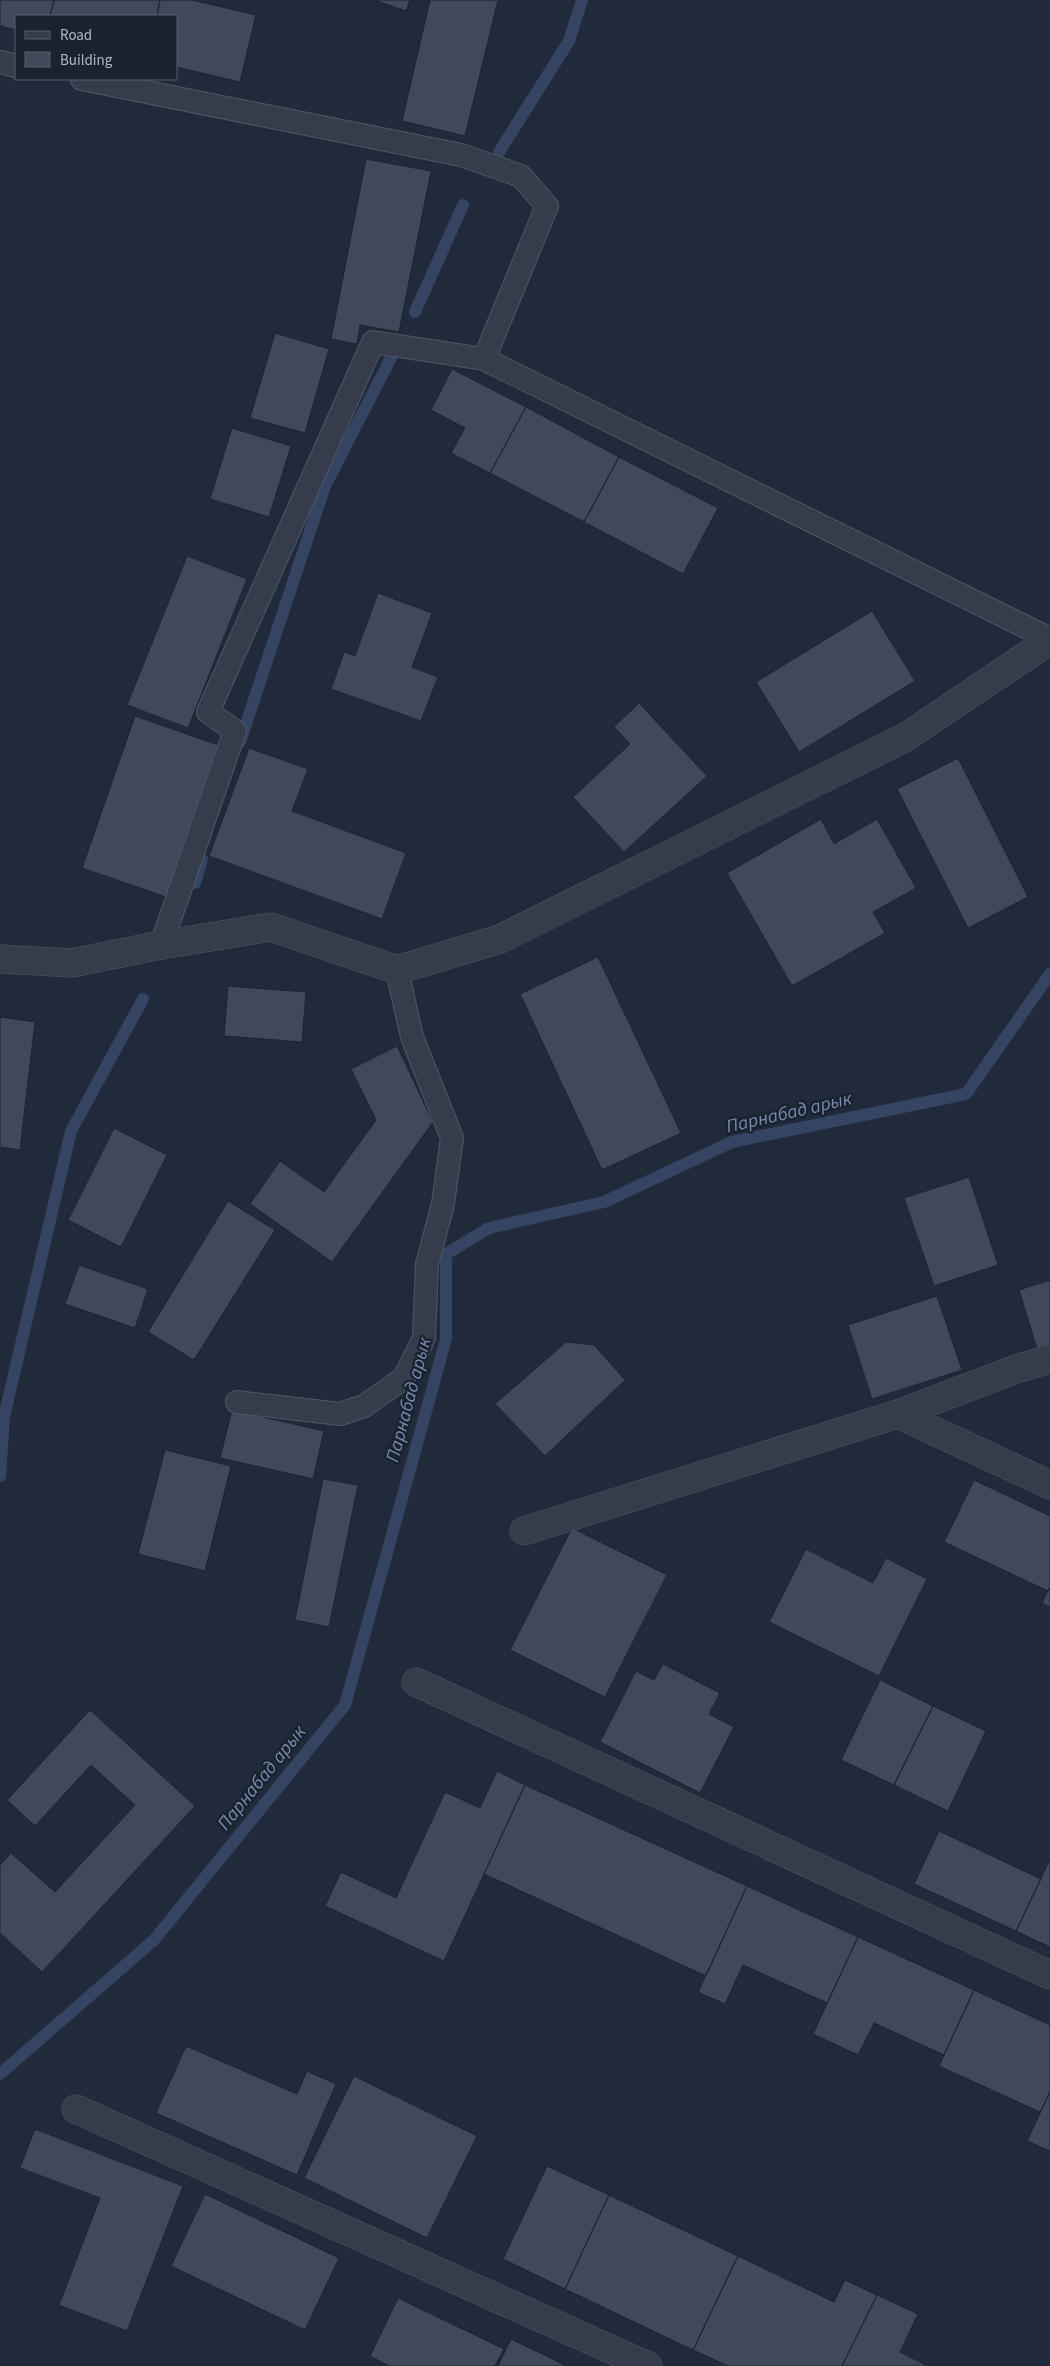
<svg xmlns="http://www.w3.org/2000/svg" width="1050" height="2366" font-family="'Source Sans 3',sans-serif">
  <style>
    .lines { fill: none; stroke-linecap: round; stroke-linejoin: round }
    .stream { stroke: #354462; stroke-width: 12 }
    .building { fill: #40495c; stroke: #1c2331 }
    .lane-casing { stroke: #505765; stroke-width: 24 }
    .street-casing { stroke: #505765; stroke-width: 29 }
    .lane { stroke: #353c4b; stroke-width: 22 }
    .street { stroke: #353c4b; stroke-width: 28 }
    .labels { text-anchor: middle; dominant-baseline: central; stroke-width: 4.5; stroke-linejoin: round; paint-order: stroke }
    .water-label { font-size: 19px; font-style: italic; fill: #778baf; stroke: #1a212f }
  </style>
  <rect width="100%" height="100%" fill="#212a3a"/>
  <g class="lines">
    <!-- stream -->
    <path class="stream" d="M499 152 569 41 582 0
      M415 312 463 205
      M240 742 325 486 394 352
      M195 883 202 859
      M0 1476 4 1417 71 1131 143 999
      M0 2074 154 1940 345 1705 446 1339V1254L489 1228 604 1202 732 1142 966 1094 1050 974"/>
  </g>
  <!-- building -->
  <path class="building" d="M0 0H54L50 16H16V30L0 26Z
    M54 0H160L157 16H50Z
    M160 0H192L256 15 240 82 176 67V16H157Z
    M374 0H410L406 11Z
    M430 0H498L465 136 402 121Z
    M366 159 431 171 399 332 360 325 357 344 331 339Z
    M275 333 329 349 305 433 250 418Z
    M452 369 526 407 490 473 451 453 465 428 431 410Z
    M526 407 619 457 584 522 490 473Z
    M232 428 291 446 269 517 210 499Z
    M619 457 718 508 683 574 584 522Z
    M187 556 247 579 188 728 127 705Z
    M378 593 432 613 412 667 438 677 421 721 331 689 344 652 355 656Z
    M872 611 915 681 799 752 756 682Z
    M639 703 707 776 624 852 573 797 630 744 614 727Z
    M135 716 218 745 166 897 82 868Z
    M249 748 308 769 292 811 406 853 382 919 209 856Z
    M958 758 1028 897 968 928 897 789Z
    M821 819 834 844 877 819 916 888 873 912 885 933 792 986 727 873Z
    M598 957 681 1133 602 1170 520 994Z
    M228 986 306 992 302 1042 224 1036Z
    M0 1017 35 1022 20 1150 0 1147Z
    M397 1046 433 1122 332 1262 250 1204 280 1161 324 1192 376 1120 351 1069Z
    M114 1128 167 1155 121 1247 68 1220Z
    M969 1177 998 1265 934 1286 904 1198Z
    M228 1201 275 1230 194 1360 148 1332Z
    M79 1265 148 1289 135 1328 65 1304Z
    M1050 1280V1349L1038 1352 1019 1290Z
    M937 1296 962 1370 872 1399 848 1325Z
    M566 1342 594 1345 625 1380 545 1456 495 1404Z
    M232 1410 324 1431 313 1479 220 1458Z
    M165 1450 231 1466 205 1571 138 1554Z
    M323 1479 358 1485 329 1627 295 1620Z
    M974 1480 1050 1516V1587L1048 1591 944 1542Z
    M572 1528 667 1575 605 1697 510 1650Z
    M806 1549 873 1583 886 1558 927 1579 879 1676 769 1622Z
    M1050 1587V1607L1042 1603Z
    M663 1664 720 1693 709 1714 734 1727 700 1793 600 1742 636 1671 654 1680Z
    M880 1680 933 1706 894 1785 841 1760Z
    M933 1706 986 1731 948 1811 894 1785Z
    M90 1710 195 1806 42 1972 0 1933V1865L11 1853 55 1892 135 1805 91 1765 35 1826 7 1800Z
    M497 1771 525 1785 444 1961 325 1906 341 1872 396 1898 445 1792 480 1808Z
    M525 1785 747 1886 706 1976 484 1874Z
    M939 1831 1041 1879 1016 1931 914 1884Z
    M1050 1859V1947L1016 1931Z
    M747 1886 858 1937 827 2003 743 1965 725 2004 698 1992Z
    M858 1937 974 1990 944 2055 874 2023 858 2055 813 2034Z
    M974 1990 1050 2025V2092L1040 2112 939 2066Z
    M186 2046 297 2094 307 2071 336 2084 297 2175 156 2113Z
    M354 2076 477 2136 427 2238 304 2178Z
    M1050 2092V2151L1027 2141Z
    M35 2129 183 2186 127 2331 59 2305 100 2198 20 2168Z
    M547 2166 609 2195 565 2289 503 2259Z
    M205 2194 339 2258 305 2330 171 2266Z
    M609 2195 738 2256 693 2350 565 2289Z
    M738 2256 834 2302 845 2280 877 2295 842 2366H728L693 2350Z
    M877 2295 918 2314 900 2352 928 2366H842Z
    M398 2298 504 2349 495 2366H389L370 2356Z
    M511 2339 567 2366H498Z"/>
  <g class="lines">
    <defs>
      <path id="lane" d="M0 62 16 66
        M82 79 461 155 521 176 547 206 484 359 1050 639
        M161 945 235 731 208 712 373 342 484 359
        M237 1402 340 1414 364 1406 404 1378 424 1338 427 1264 443 1204 452 1138 412 1037 397 970"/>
      <path id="street" d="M0 959 72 963 161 945 271 927 397 970 500 939 906 737 1050 640
        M898 1414 1050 1485
        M524 1531 898 1414 1016 1369 1050 1359
        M416 1682 1050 1975
        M76 2109 648 2366"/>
    </defs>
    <!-- lane casing -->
    <use href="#lane" class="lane-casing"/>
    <!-- street casing -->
    <use href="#street" class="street-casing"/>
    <!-- lane -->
    <use href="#lane" class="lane"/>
    <!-- street -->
    <use href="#street" class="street"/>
  </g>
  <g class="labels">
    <!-- water labels -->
    <g class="water-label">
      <text transform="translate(789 1113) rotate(-13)">Парнабад арык</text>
      <text transform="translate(409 1400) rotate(-75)">Парнабад арык</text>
      <text transform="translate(262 1778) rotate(-51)">Парнабад арык</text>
    </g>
  </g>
  <!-- legend -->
  <rect x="15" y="15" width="162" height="65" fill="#1a212f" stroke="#565d6c"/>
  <rect x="25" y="31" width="25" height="8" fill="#353c4b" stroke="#565d6c"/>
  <text x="60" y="40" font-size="15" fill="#b0b7c7">Road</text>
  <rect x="25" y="52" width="25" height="15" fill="#40495c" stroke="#565d6c"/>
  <text x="60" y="65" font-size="15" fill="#b0b7c7">Building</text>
</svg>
